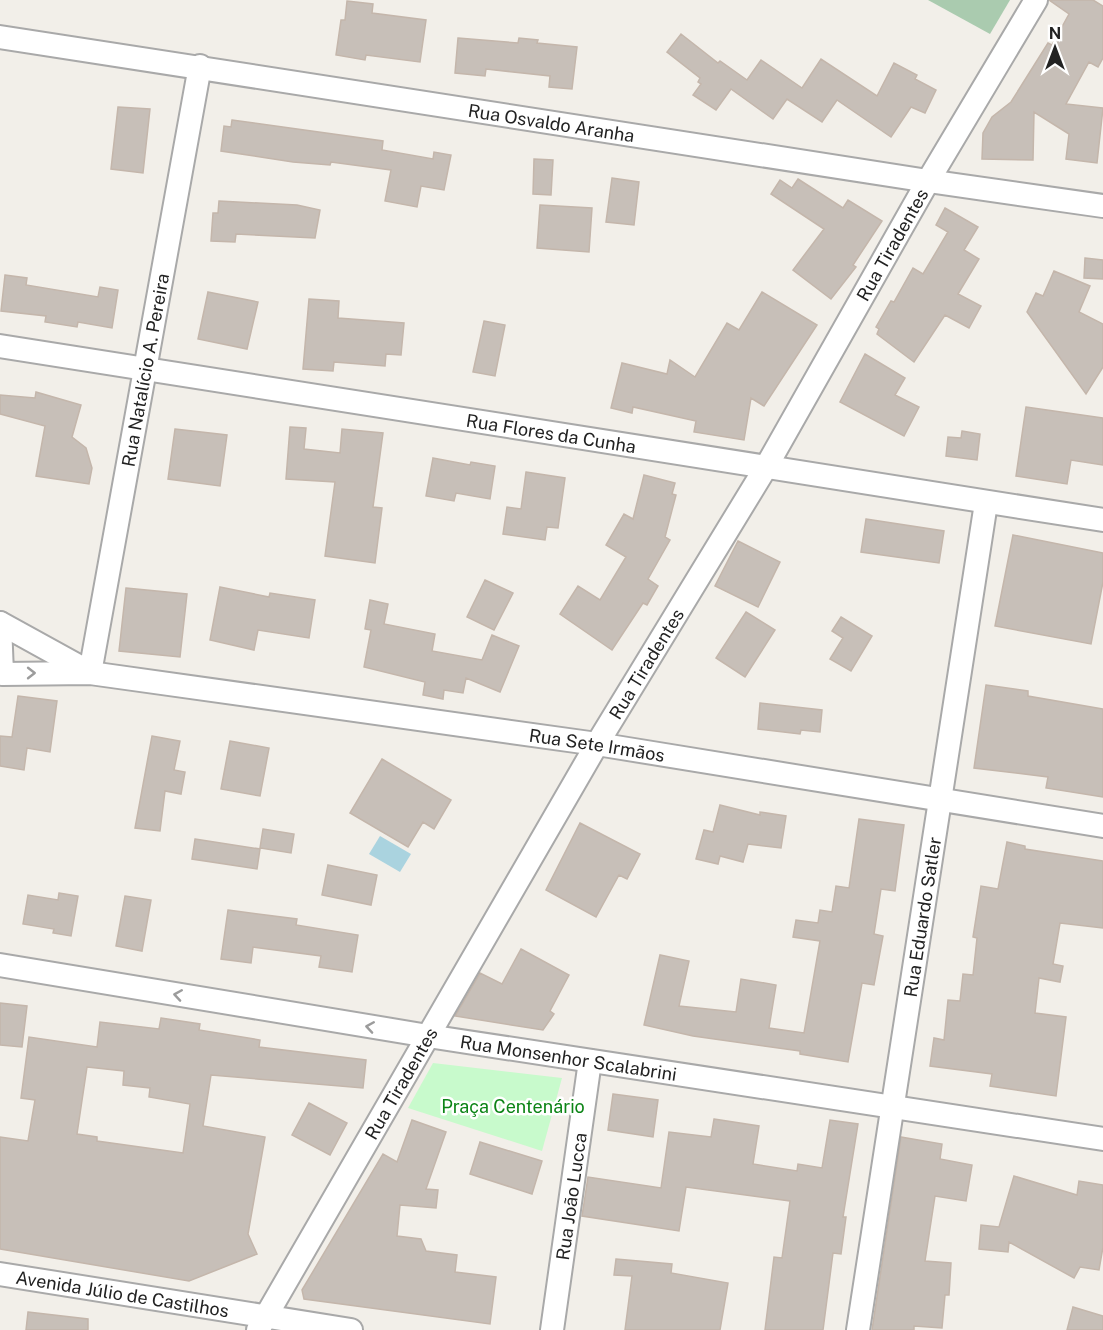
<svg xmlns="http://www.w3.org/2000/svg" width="1103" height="1330" font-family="'Public Sans',sans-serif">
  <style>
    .cemetery { fill: #aacbaf }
    .park { fill: #c8facc }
    .water { fill: #aad3df }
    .building { fill: #c7bfb8; stroke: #c4b6ab; stroke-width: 1.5; fill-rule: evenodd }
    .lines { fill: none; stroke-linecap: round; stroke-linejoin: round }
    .minor-casing { stroke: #a9a9a9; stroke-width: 26 }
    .minor { stroke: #fff; stroke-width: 22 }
    .oneway { stroke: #9c9c9c }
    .labels { text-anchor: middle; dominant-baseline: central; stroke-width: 5; stroke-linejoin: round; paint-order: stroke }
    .street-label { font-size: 18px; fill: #222; stroke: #fff }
    .park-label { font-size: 18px; fill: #0c8416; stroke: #fff }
  </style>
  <rect width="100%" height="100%" fill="#f2efe9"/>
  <!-- cemetery -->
  <path class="cemetery" d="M928 0H1010L990 34Z"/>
  <!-- park -->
  <path class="park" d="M433 1063 562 1078 542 1151 408 1108Z"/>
  <!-- water -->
  <path class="water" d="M380 836 411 854 400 872 369 854Z"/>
  <!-- building -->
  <path class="building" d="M1049 0H1093L1103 6V58L1098 67 1089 62 1066 104 1103 108 1097 163 1066 159 1069 134 1034 112 1033 160 982 159 983 133 992 117 1011 102 1048 43 1052 45 1069 14Z
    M347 1 373 4 372 13 426 20 420 62 366 55 365 60 336 55 341 20H345Z
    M681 34 718 63 720 61 747 80 761 60 802 88 821 59 877 96 894 63 917 75 915 79 936 90 925 113 911 107 891 137 837 100 822 122 787 99 773 119 731 89 716 110 693 95 701 84 698 82 700 78 667 52Z
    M458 38 518 43 519 38 538 40 537 43 577 47 572 89 549 87 550 76 486 69 485 76 455 73Z
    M118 107 150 109 143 173 111 169Z
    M232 120 383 141 382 150 433 159 434 152 451 155 444 190 421 186 417 207 385 201 391 170 331 162 330 165 293 162 221 151 224 126 231 127Z
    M534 159 553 160 551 195 533 194Z
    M612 178 639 182 634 225 606 222Z
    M798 179 843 208 848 200 882 221 853 265 856 267 831 299 793 270 824 229 771 194 780 180 792 188Z
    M219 201 297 205 320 210 315 238 236 234 235 242 211 241 213 213H218Z
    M540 205 592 208 589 252 537 248Z
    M945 208 978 227 964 250 979 259 958 294 981 306 969 328 945 315 914 362 877 334 879 329 876 327 891 301 894 302 913 268 923 274 948 232 936 225Z
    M1085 258 1103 260V279L1084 278Z
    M1054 271 1090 286 1079 312 1103 324V367L1086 394 1027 312 1036 293 1043 296Z
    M5 275 27 278 26 285 98 297 100 287 118 290 112 328 78 322 77 327 45 322 46 316 1 311Z
    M208 292 258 302 247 349 198 339Z
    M762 292 817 325 764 406 751 398 744 440 694 432 696 421 633 407 632 413 611 408 622 363 667 374 670 360 695 377 727 323 739 330Z
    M309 299 339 301 338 318 404 323 401 355 386 354 385 366 334 362 333 371 303 369Z
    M484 321 505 325 495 376 473 372Z
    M865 354 905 378 895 395 919 407 904 436 840 402Z
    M36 392 81 405 72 437 86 448 92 468 89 484 36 476 45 426 0 414V395L35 398Z
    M1026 407 1103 418V465L1071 460 1067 484 1016 476Z
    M290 427 306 428 304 449 340 453 342 429 383 433 373 507 382 508 375 563 325 556 335 482 286 479Z
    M175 429 227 435 220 486 168 479Z
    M962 431 980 434 977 460 946 456 948 437 961 438Z
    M433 458 470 465 471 462 495 466 490 499 456 493 454 501 426 496Z
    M526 472 565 478 558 528 547 527 545 540 503 534 507 507 521 509Z
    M644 475 675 483 672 494 676 495 665 537 670 540 648 579 658 586 647 605 643 603 612 650 560 614 578 586 600 600 626 557 606 545 624 514 633 519Z
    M866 519 944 531 939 563 861 552Z
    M1013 535 1103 553V582L1091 644 995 626Z
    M738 541 780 562 758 607 715 586Z
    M485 580 513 593 494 630 467 617Z
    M220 587 269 597 270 593 315 600 309 638 258 630 254 650 210 640Z
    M126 588 187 594 180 657 119 651Z
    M370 600 388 604 384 624 435 634 432 651 482 660 492 635 519 646 500 692 466 678 463 693 444 690 443 699 423 695 425 682 364 667 371 630 365 629Z
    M746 612 775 630 745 677 716 658Z
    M841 617 872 636 851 671 830 659 843 638 832 631Z
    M986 685 1028 691V696L1103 709V797L1046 788 1048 777 974 768Z
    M18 696 57 701 50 752 27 748 24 770 0 766V736L12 737Z
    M760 703 822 710 820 732 801 730 800 734 758 729Z
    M152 736 180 741 174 770 185 772 181 794 165 791 160 831 135 828Z
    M230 741 269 748 260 796 221 789Z
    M382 759 451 800 434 829 423 822 408 847 350 813Z
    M720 805 760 815V812L786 816 781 848 748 844 743 862 720 856 718 864 696 859 704 830 713 832Z
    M859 819 904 825 895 891 881 889 874 934 883 936 874 985 862 983 848 1062 800 1054V1051L693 1036 644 1025 660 955 689 961 679 1006 736 1012 741 979 776 985 769 1028 804 1033 820 941 793 937 796 920 818 923 820 910 832 912 836 886 849 888Z
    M580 823 640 854 627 879 619 875 596 917 546 890Z
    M263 829 294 834 291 853 260 848Z
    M195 839 260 849 257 869 192 859Z
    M1007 842 1025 846V849L1103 861V928L1060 923 1053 964 1063 966 1060 982 1039 978 1035 1013 1066 1017 1056 1096 990 1086 992 1074 930 1066 934 1038 944 1040 948 1000 960 1001 963 974 973 975 977 938 973 937 981 886 998 889Z
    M328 865 377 875 371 905 322 895Z
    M59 893 78 896 71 936 53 933 54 929 23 924 28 895 58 900Z
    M125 896 151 900 142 951 116 946Z
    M228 910 297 919 296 925 358 935 352 972 319 967 321 956 253 947 251 963 221 959Z
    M521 949 569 975 550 1011 554 1014 543 1030 455 1016 480 973 502 984Z
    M0 1003 27 1006 22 1047 0 1045Z
    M161 1018 200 1024 199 1030 260 1040 259 1047 366 1060 363 1088 211 1075 203 1126 265 1137 248 1234 257 1254 189 1281 0 1249V1137L28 1141 35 1100 21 1098 29 1037 97 1047 100 1022 159 1029ZM87 1067 124 1071 123 1085 150 1088 149 1097 190 1104 183 1153 97 1141V1137L77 1134Z
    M613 1094 658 1100 653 1137 608 1130Z
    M309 1103 347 1123 330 1155 292 1135Z
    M714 1119 759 1126 753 1164 797 1171 798 1164 822 1168 830 1120 858 1124 843 1217H846L841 1254 833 1253 823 1330H765L774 1257 782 1258 790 1201 686 1187 679 1231 582 1216 588 1177 661 1188 669 1132 711 1137Z
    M412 1120 446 1132 426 1189 438 1190 436 1208 400 1205 397 1236 421 1239 426 1251 457 1255 455 1272 496 1277 490 1324 304 1299 302 1290 383 1154 397 1162Z
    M901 1137 942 1144 940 1159 972 1165 966 1201 935 1196 925 1261 951 1263 949 1295H945L942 1328 914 1326V1330H872Z
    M480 1142 542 1161 532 1194 470 1174Z
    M1014 1176 1077 1195 1079 1181 1103 1185V1247L1099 1270 1080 1267 1074 1278 1009 1242 1008 1252 979 1249 981 1225 999 1227Z
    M616 1259 672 1264 671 1273 728 1283 720 1330H625L632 1276 614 1275Z
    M1073 1307 1103 1316V1330H1067Z
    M28 1312 88 1319V1330H26Z"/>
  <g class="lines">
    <defs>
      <g id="minor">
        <path id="s1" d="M0 37 928 181 1103 206"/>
        <path id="s2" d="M0 346 1103 520"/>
        <path id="s3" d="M0 623 2 674 90 673 597 744 1103 826"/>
        <path d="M0 623 89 672"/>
        <path id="s4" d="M90 673 200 66"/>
        <path id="s5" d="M0 965 428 1036 1103 1139"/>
        <path id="s6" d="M0 1274 351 1330"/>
        <path id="s7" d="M258 1330 597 744 766 467 928 181 1036 0"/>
        <path id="s8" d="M552 1330 590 1061"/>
        <path id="s9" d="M858 1330 986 503"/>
      </g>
    </defs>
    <!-- minor casing -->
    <use href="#minor" class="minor-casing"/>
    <!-- minor -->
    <use href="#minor" class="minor"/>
  </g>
  <!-- one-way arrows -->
  <defs><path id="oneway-chevron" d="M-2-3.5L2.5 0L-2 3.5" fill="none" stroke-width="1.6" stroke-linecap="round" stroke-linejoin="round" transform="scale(1.5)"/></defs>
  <g class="oneway">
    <use href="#oneway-chevron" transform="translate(31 673)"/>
    <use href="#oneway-chevron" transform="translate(178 995) rotate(-171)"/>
    <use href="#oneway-chevron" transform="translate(370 1027) rotate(-171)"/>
  </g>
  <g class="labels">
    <!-- street labels -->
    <g class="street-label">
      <text stroke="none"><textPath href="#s1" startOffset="558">Rua Osvaldo Aranha</textPath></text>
      <text stroke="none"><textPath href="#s7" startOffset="1257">Rua Tiradentes</textPath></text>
      <text stroke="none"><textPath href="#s4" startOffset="308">Rua Natalício A. Pereira</textPath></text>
      <text stroke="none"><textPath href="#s2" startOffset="558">Rua Flores da Cunha</textPath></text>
      <text stroke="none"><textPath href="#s7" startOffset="771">Rua Tiradentes</textPath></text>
      <text stroke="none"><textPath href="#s3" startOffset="651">Rua Sete Irmãos</textPath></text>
      <text stroke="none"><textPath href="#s9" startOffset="418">Rua Eduardo Satler</textPath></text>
      <text stroke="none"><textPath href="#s5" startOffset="576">Rua Monsenhor Scalabrini</textPath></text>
      <text stroke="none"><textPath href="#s7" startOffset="285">Rua Tiradentes</textPath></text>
      <text stroke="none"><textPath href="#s8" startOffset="135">Rua João Lucca</textPath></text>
      <text stroke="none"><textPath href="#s6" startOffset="124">Avenida Júlio de Castilhos</textPath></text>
    </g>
    <!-- park labels -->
    <g class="park-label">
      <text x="513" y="1106">Praça Centenário</text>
    </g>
  </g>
  <!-- north arrow -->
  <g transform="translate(1055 48)" stroke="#ffffff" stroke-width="4.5" paint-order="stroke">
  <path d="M0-4.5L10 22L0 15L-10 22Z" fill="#222222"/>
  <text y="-9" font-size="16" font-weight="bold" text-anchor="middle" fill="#222222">N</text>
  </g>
</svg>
